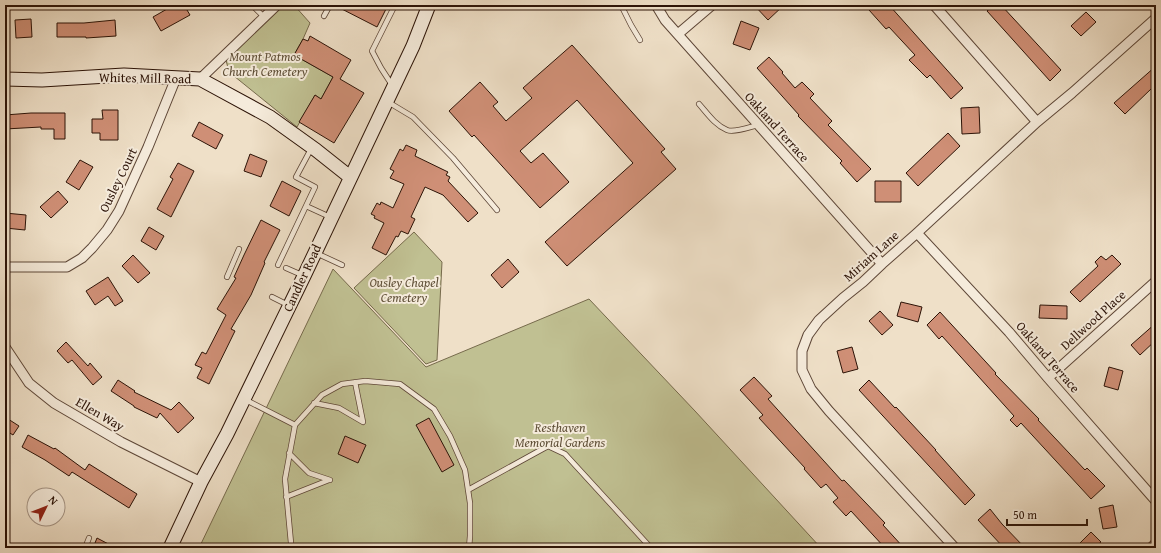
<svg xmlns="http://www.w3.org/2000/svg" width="1161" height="553" font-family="'Gentium Book Plus',serif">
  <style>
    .green { fill: #c0c092; stroke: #766a4c }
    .building { fill: #cf8f76; stroke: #2c1307 }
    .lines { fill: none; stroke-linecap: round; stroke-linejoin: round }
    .lane-casing { stroke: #5d4637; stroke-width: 6 }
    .street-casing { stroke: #5d4637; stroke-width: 11 }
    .secondary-casing { stroke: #2c1307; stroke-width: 15 }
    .lane { stroke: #f5ebdb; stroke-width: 4.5 }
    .street { stroke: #f5ebdb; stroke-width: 9 }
    .secondary { stroke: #f5ebdb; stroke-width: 13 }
    .labels { text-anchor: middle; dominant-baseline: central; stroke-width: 4; stroke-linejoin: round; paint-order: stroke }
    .park-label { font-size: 13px; font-style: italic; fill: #605038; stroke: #f5ebdb }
    .street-label { font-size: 13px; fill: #2c1307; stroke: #f5ebdb }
  </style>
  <rect width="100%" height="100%" fill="#efe0c8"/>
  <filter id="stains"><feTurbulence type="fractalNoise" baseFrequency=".005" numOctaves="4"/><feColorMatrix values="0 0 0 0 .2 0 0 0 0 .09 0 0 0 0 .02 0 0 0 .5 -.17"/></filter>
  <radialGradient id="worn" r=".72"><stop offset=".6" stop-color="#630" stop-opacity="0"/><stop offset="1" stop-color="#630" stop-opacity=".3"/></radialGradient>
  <!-- green -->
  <path class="green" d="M284 5H294L310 23 303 39 294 55 333 77 321 99 315 95 297 127 229 72 226 60Z
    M414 232 442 262 437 360 426 364 354 288Z
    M333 269 426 367 589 299 695 411 821 548H199Z"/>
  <!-- building -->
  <path class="building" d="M174 5H184L190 15 161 31 153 17Z
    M334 5H388L377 27Z
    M754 5H784L768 20Z
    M874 5H889L963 88 951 99 930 75 927 78 909 60 915 55 889 27 886 29 869 10Z
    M994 5H1001L1061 70 1050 81 987 11Z
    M1086 12 1096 22 1081 36 1071 26Z
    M31 19 32 37 16 38 15 20Z
    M115 20 116 36 86 38V37H57V23H84Z
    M741 21 759 28 750 50 733 44Z
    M310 36 351 60 340 79 364 93 334 143 299 122 315 95 321 99 333 77 294 55 303 39 308 41Z
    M572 45 665 149 661 152 676 169 567 266 545 242 633 163 577 100 520 151 531 163 543 153 569 182 540 208 474 135 472 137 449 111 480 82 498 102 493 106 506 121 532 98 523 88Z
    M769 57 783 72 782 73 795 88 802 82 814 94 810 98 832 121 828 125 871 169 857 182 840 163 842 161 798 116 799 115 757 68Z
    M1156 66V94L1151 89 1125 114 1114 103Z
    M979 107 980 133 962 134 961 108Z
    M102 110H118V140H100V133H92V119H103Z
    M31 113H65V139H54V129H41V127L5 129V115Z
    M199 122 223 135 216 149 192 136Z
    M948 133 960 146 918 186 906 173Z
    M406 145 417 150 415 156 448 172 446 175 450 177 448 181 478 213 468 222 443 195 425 187 411 217 415 219 408 234 401 231 398 237 396 236 386 255 372 248 384 223 374 218 375 216 371 214 377 203 380 205 381 202 393 208 404 184 390 178 394 171 390 169 400 149 403 151Z
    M250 154 267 161 261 177 244 171Z
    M80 160 93 167 79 190 66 182Z
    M178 163 194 171 171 217 157 209 173 179 170 177Z
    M282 181 301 191 289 216 270 206Z
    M875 181H901V202H875Z
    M58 191 68 202 51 218 40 207Z
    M5 213 26 215 25 230 5 228Z
    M261 220 280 230 264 262 265 263 251 295 231 329 235 331 209 384 197 378 202 368 195 365 202 352 206 354 226 315 217 309 236 278 234 277 244 255Z
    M149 227 164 236 156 250 141 241Z
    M133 255 150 273 138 283 122 266Z
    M1112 255 1121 264 1080 302 1070 292 1098 266 1095 262 1101 256 1106 260Z
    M508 259 519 272 502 288 491 275Z
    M108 277 123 301 115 306 108 296 95 305 86 291Z
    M901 302 922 307 918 322 897 316Z
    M1040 305 1067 306V319L1039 318Z
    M880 311 893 325 882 335 869 321Z
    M940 312 996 373 995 374 1039 419 1038 420 1085 470 1087 468 1105 486 1091 499 1021 423 1017 427 1010 420 1014 416 942 336 939 339 927 325Z
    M1156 323V340L1140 355 1131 345Z
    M66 342 88 366 90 363 102 377 93 385 72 360 68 363 57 351Z
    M852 347 858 369 843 373 837 351Z
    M1109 367 1123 371 1118 390 1104 386Z
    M754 377 772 396 768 399 842 481 844 480 885 523 883 525 904 548H885L851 511 846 516 833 502 838 498 826 484 821 488 804 469 805 468 759 418 763 415 740 390Z
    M118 380 135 391 134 392 171 410 179 402 194 418 178 433 160 413 157 418 134 407V406L111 391Z
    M869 380 895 408 896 407 936 450H935L975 495 965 505 859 390Z
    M5 417 19 426 13 435 5 430Z
    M429 418 454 465 442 472 416 425Z
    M28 435 54 449 55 448 85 470 89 464 137 494 129 508 72 472 69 476 45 460 22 447Z
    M345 436 366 445 358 463 338 454Z
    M1113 505 1117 527 1103 529 1099 508Z
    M990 509 1002 524 1025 548H1004L978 520Z
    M1091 532 1101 542 1094 548H1085L1080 543Z
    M97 538 116 548H93Z"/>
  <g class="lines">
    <defs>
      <path id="lane" d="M252 5 264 17
        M621 5 631 25 640 40
        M324 16 330 5
        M392 85 381 68 372 51 395 5
        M388 102 413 117 453 158 497 210
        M699 104C707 113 715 125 727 130 734 133 750 127 758 125
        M306 206 330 217
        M316 253 342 265
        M278 265 315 187 296 177 311 149
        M286 268 302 275
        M227 277 239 249
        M272 297 288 305
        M246 400 295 425
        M314 403 339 408 363 422 355 382
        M289 453 309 473 330 480
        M468 490 548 446 565 454 651 548
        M286 497 329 480
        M85 548 89 538
        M292 548 291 543 285 479 295 425 322 395 342 384 365 381 400 384 434 409 450 436 465 470 470 503V536L469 548"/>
      <path id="street" d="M656 5 665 20 882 264
        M934 5 1037 122
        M678 34 712 5
        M200 79 277 5
        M917 233 1009 332 1048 378 1156 501
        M5 267H67L82 258 92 248 107 230 119 211 148 147 176 78
        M5 347 29 383 54 403 121 442 201 482
        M1048 378 1156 281
        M955 548 829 411 811 389 802 370V351L808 335 819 320 843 298 863 282 882 264 917 233 1037 122 1072 93 1156 18
        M1151 548 1156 543"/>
      <path id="secondary" d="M5 79 42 80 124 75 200 79 270 117 316 150 350 177
        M170 548 201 482 227 434 304 276 413 46 429 5"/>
    </defs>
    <!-- lane casing -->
    <use href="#lane" class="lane-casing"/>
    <!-- street casing -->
    <use href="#street" class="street-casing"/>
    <!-- secondary casing -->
    <use href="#secondary" class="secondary-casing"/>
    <!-- lane -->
    <use href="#lane" class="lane"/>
    <!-- street -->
    <use href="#street" class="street"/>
    <!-- secondary -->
    <use href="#secondary" class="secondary"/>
  </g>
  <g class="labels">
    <!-- park labels -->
    <g class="park-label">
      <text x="265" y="56">Mount Patmos<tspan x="265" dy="15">Church Cemetery</tspan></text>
      <text x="404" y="282">Ousley Chapel<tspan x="404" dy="15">Cemetery</tspan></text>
      <text x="560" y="427">Resthaven<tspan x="560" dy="15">Memorial Gardens</tspan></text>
    </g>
    <!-- street labels -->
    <g class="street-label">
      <text transform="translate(145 78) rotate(1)">Whites Mill Road</text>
      <text transform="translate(777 127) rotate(48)">Oakland Terrace</text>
      <text transform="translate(118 180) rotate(-64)">Ousley Court</text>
      <text transform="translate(871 256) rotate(-42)">Miriam Lane</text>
      <text transform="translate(302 278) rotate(-65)">Candler Road</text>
      <text transform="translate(1093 320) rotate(-42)">Dellwood Place</text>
      <text transform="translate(1048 357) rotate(49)">Oakland Terrace</text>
      <text transform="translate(100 414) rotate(30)">Ellen Way</text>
    </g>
  </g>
  <!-- margin -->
  <rect width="1161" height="553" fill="none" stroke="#efe0c8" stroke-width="20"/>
  <rect x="6" y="6" width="1149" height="541" fill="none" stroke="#2c1307" stroke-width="2"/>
  <rect x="10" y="10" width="1141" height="533" fill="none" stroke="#2c1307"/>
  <!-- north arrow -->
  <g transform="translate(46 507) rotate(47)"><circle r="19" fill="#f5ebdb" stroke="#a59586"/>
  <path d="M0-3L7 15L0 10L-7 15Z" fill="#8f2418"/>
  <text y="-6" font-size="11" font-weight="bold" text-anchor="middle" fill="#2c1307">N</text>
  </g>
  <!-- scale -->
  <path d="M1007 519v6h80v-6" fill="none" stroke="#2c1307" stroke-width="2"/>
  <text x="1013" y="519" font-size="12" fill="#2c1307" stroke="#f5ebdb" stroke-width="3" paint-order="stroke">50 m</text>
  <rect width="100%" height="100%" filter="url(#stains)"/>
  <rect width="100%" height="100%" fill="url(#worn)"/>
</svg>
